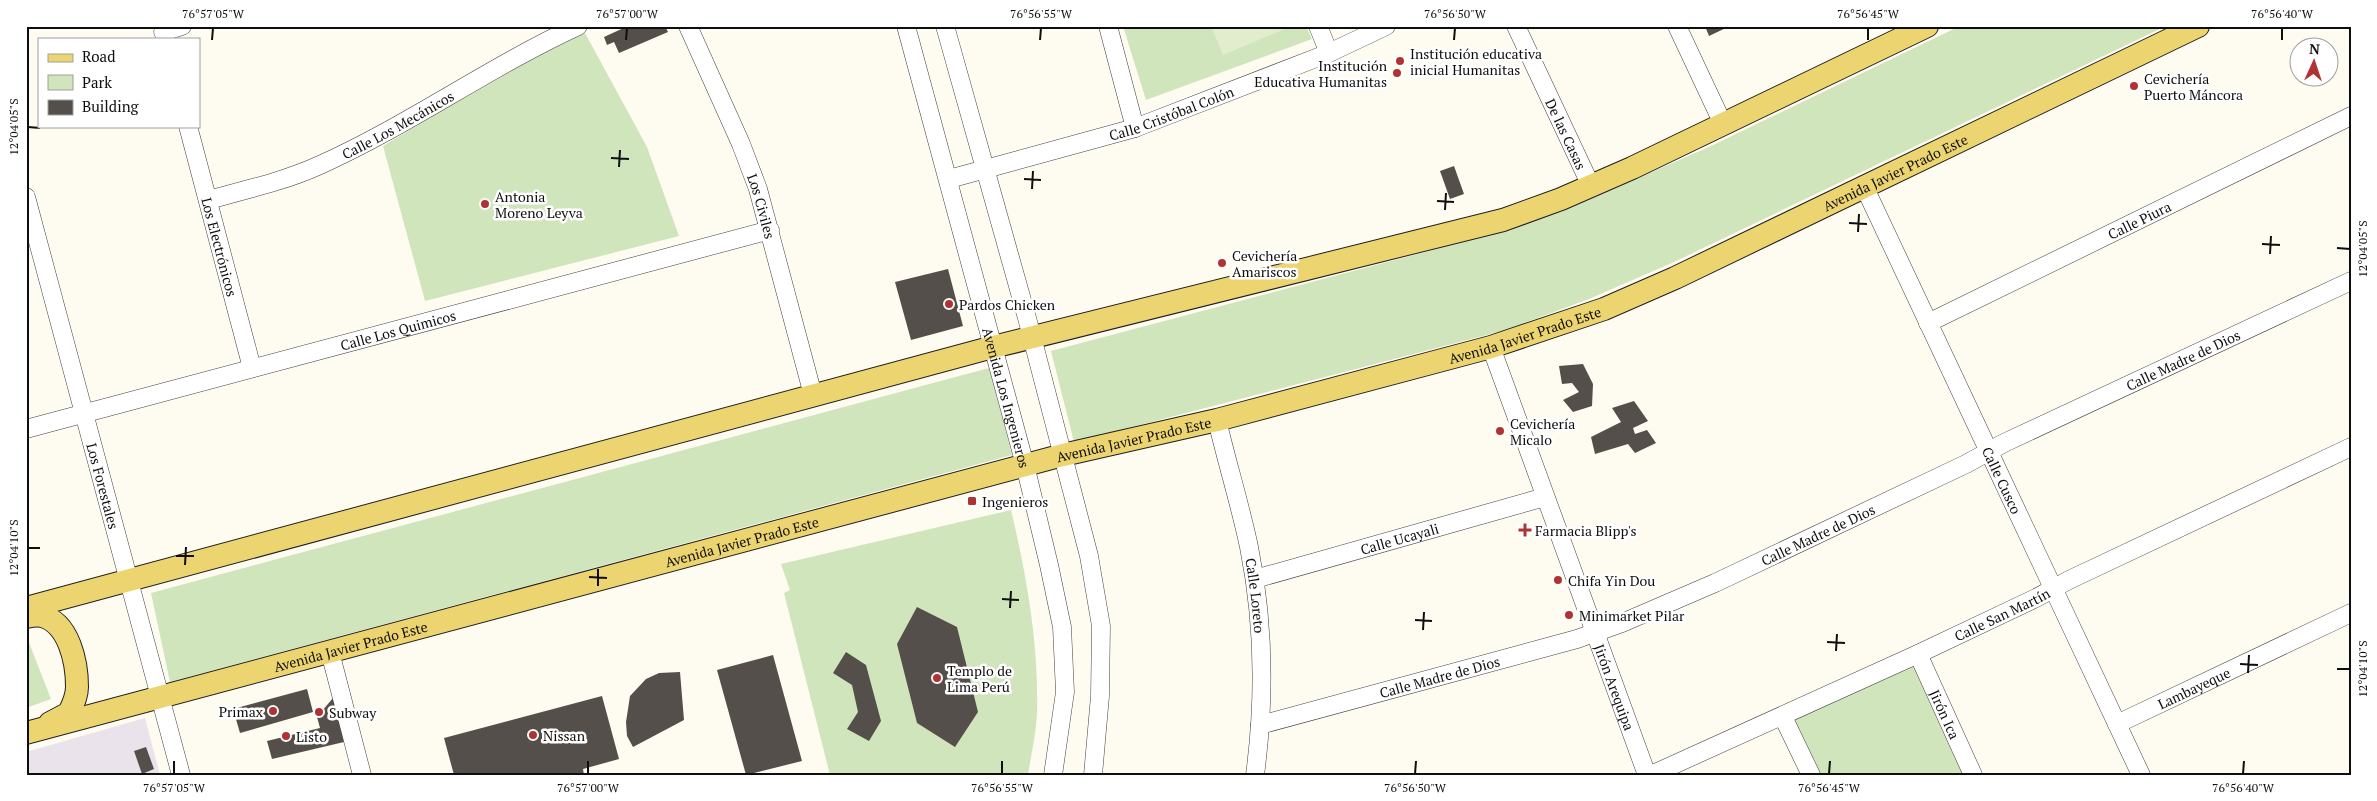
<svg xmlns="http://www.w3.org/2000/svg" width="2377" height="801" font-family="'PT Serif',serif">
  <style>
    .industrial { fill: #ebe3ec }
    .green { fill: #d0e5bc }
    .pitch { fill: #e1edcd }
    .building { fill: #554f4b }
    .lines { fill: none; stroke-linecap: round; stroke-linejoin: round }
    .minor-casing { stroke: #414141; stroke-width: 19 }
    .major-casing { stroke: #1f1f1f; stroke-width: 24 }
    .minor { stroke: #fff; stroke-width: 18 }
    .major { stroke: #ecd471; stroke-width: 22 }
    .ticks { fill: none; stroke: #0e0e0e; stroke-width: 2 }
    .poi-dot { fill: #b13232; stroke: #fff; stroke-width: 2 }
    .labels { text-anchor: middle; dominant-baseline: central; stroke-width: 5; stroke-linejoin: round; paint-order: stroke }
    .poi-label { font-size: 14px; fill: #0e0e0e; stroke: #fff; text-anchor: start }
    .street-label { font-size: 14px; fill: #0e0e0e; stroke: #fff }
    .neatline { fill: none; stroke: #0e0e0e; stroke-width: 2 }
    .ticks-label { font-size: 12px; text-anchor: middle; fill: #0e0e0e }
  </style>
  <rect width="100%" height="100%" fill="#fefbf0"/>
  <!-- industrial -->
  <path class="industrial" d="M145 718 160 775H26V752Z"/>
  <!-- green -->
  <path class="green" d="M1123 26H1306L1312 39 1146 100Z
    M1960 26H2166L1674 262 1589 299 1502 331 1074 442 1051 351 1429 251 1560 212 1709 147Z
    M585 33 647 147 679 236 425 301 383 146 513 68Z
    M989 368 1012 455 170 682 151 593Z
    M1011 510C1027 578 1039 645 1037 714 1036 734 1031 755 1028 775H845V773L830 775 784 593 790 590 781 564Z
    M26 635 51 699 26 708Z
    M1912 661 1965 775H1818L1792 720Z"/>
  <!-- pitch -->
  <path class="pitch" d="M1211 26H1292L1223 55Z"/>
  <!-- building -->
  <path class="building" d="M628 26H665L668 32 619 53 614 42 607 45 604 37Z
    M1705 26H1730L1709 36Z
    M1454 166 1464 194 1450 199 1440 171Z
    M948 269 963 326 911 340 895 282Z
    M1583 364 1593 384 1592 406 1573 412 1563 400 1579 392 1572 383 1562 384 1559 366Z
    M1634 401 1648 421 1633 428 1635 434 1647 430 1656 443 1635 453 1628 444 1595 454 1591 437 1621 422 1612 408Z
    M917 607 957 627 978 712 955 747 917 723 897 644Z
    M846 652 866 665 881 721 869 741 847 729 858 712 852 685 833 673Z
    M773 655 802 761 746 775 717 670Z
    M680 672 684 720 633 747 627 736 626 722 630 696 646 679 659 673Z
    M307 689 313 712 240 733 233 709Z
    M602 696 619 759 583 769 584 775H454L444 738Z
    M333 698 344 742 272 759 267 741 320 728 317 717Z
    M146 747 154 769 142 774 134 751Z"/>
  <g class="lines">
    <defs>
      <g id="minor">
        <path id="s1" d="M688 26 741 144 758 189 813 395"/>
        <path id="s2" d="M906 26 1025 465 1049 565 1062 627 1065 692 1053 775"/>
        <path d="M945 26 1027 318 1089 556 1101 626 1100 696 1093 775"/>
        <path d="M1108 26 1135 128"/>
        <path d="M1318 26 1329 53"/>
        <path id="s3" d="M1516 26 1591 186"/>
        <path d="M1677 26 1723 124"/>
        <path d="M163 32 182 26"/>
        <path id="s4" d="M188 126 252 368"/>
        <path id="s5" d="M949 179 1135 128 1329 53 1386 26"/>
        <path id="s6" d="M1864 186 2141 775"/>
        <path id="s7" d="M26 197 181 775"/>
        <path id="s8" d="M208 200C245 190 285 181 320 165 409 125 489 67 578 26"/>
        <path id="s9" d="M1928 323 2351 116"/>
        <path id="s10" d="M1491 347 1647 775"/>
        <path id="s11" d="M1217 420C1227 463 1240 504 1249 547 1264 622 1265 699 1255 775"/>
        <path id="s12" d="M26 429 770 230"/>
        <path id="s13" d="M1255 579 1545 497"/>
        <path d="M330 652 362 775"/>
        <path id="s14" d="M1918 654 1973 775"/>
        <path d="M1783 717 1811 775"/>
        <path id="s15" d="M2117 724 2351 613"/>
        <path id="s16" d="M1260 725 1577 639 1622 623 1715 583 1966 464 2004 443 2351 281"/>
        <path id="s17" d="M1651 775 1918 654 2036 598 2069 580 2351 447"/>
      </g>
      <g id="major">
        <path d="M26 608 993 347 1503 220 1561 199 1632 168 1927 26"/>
        <path d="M26 617C31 616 37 615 42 616 69 623 77 662 77 687 77 696 73 705 69 713L50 723"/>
        <path id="s18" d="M26 733 1063 455 1217 420 1491 347 1604 309 1675 278 2198 26"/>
      </g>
    </defs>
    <!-- minor casing -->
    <use href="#minor" class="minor-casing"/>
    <!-- major casing -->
    <use href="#major" class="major-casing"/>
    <!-- minor -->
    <use href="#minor" class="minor"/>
    <!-- major -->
    <use href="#major" class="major"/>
  </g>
  <!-- ticks -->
  <path class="ticks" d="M212 40 213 28M626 40 627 28M1040 40 1041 28M1454 40 1455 28M1868 40V28M2282 40V28M28 127 40 128M611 158 629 159M619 167 620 150M1024 179 1041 180M1032 189 1033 171M1437 201 1454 202M1445 210 1446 193M1849 223 1867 224M1858 232 1859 214M2262 244 2280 245M2337 248 2350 249M2270 254 2271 236M28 548H40M176 556H194M185 565 186 547M589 577 607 578M598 586V569M1002 599 1019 600M1010 608 1011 591M1415 620 1432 621M1423 630 1424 612M1827 642 1845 643M1836 651 1837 634M2240 664 2258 665M2337 669H2350M2248 673 2249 655M174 774V761M588 774V761M1002 774V761M1415 774 1416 761M1829 774 1830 761M2243 774 2244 761"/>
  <!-- markers -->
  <g class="poi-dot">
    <circle cx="1400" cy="61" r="5"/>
    <circle cx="1397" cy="73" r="5"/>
    <circle cx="2134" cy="86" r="5"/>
    <circle cx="485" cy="204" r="5"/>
    <circle cx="1222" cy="263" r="5"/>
    <circle cx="949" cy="304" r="5"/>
    <circle cx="1500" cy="431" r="5"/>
    <rect x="967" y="496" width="10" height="10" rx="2.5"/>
    <path d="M1522.5 522.5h5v5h5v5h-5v5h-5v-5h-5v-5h5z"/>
    <circle cx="1558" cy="580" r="5"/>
    <circle cx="1569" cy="615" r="5"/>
    <circle cx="937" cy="678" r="5"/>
    <circle cx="273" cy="711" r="5"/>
    <circle cx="319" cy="712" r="5"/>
    <circle cx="533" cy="735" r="5"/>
    <circle cx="286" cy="736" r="5"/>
  </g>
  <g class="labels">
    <!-- poi labels -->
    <g class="poi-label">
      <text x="1410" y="53">Institución educativa<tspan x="1410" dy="16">inicial Humanitas</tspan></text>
      <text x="1387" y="65" text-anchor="end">Institución<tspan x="1387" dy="16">Educativa Humanitas</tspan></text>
      <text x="2144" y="78">Cevichería<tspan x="2144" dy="16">Puerto Máncora</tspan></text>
      <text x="495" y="196">Antonia<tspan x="495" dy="16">Moreno Leyva</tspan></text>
      <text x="1232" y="255">Cevichería<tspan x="1232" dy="16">Amariscos</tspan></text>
      <text x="959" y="304">Pardos Chicken</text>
      <text x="1510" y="423">Cevichería<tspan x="1510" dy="16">Micalo</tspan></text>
      <text x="982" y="501">Ingenieros</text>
      <text x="1535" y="530">Farmacia Blipp's</text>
      <text x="1568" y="580">Chifa Yin Dou</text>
      <text x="1579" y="615">Minimarket Pilar</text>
      <text x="947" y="670">Templo de<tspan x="947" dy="16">Lima Perú</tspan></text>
      <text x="263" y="711" text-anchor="end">Primax</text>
      <text x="329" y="712">Subway</text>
      <text x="543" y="735">Nissan</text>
      <text x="296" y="736">Listo</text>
    </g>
    <!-- street labels -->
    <g class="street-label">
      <text stroke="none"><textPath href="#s5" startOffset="232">Calle Cristóbal Colón</textPath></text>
      <text stroke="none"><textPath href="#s8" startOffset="205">Calle Los Mecánicos</textPath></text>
      <text stroke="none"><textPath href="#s3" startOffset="119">De las Casas</textPath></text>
      <text stroke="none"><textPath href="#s18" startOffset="1956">Avenida Javier Prado Este</textPath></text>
      <text stroke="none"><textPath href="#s1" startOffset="195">Los Civiles</textPath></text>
      <text stroke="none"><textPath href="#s9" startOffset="235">Calle Piura</textPath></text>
      <text stroke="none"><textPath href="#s4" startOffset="125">Los Electrónicos</textPath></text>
      <text stroke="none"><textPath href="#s12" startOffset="385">Calle Los Quimicos</textPath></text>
      <text stroke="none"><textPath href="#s18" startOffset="1551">Avenida Javier Prado Este</textPath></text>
      <text stroke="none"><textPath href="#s16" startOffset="996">Calle Madre de Dios</textPath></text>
      <text stroke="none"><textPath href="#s2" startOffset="385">Avenida Los Ingenieros</textPath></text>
      <text stroke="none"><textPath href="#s18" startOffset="1146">Avenida Javier Prado Este</textPath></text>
      <text stroke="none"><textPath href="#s6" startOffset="325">Calle Cusco</textPath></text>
      <text stroke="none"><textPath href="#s7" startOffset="299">Los Forestales</textPath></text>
      <text stroke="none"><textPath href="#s16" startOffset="591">Calle Madre de Dios</textPath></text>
      <text stroke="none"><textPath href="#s13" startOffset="150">Calle Ucayali</textPath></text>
      <text stroke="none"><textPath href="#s18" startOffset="741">Avenida Javier Prado Este</textPath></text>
      <text stroke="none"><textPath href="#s11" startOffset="180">Calle Loreto</textPath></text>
      <text stroke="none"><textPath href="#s17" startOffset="386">Calle San Martín</textPath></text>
      <text stroke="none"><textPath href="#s18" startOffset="336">Avenida Javier Prado Este</textPath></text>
      <text stroke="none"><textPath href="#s16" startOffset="186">Calle Madre de Dios</textPath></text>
      <text stroke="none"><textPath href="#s10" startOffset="362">Jirón Arequipa</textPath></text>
      <text stroke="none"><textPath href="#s15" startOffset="85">Lambayeque</textPath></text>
      <text stroke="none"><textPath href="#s14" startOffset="66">Jirón Ica</textPath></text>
    </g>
  </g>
  <!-- border -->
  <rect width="2377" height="801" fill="none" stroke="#ffffff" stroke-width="55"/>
  <!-- legend -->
  <rect x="38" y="38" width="162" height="90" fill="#ffffff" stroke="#9f9f9f"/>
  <rect x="48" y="54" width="25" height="8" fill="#ecd471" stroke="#9f9f9f"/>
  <text x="82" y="62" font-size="15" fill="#0e0e0e">Road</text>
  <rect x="48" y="75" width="25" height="15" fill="#d0e5bc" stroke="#9f9f9f"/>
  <text x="82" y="88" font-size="15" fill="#0e0e0e">Park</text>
  <rect x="48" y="100" width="25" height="15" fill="#554f4b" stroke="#9f9f9f"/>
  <text x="82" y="112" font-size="15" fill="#0e0e0e">Building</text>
  <!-- north arrow -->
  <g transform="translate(2314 62) rotate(3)"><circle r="24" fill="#ffffff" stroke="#9f9f9f"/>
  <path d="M0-4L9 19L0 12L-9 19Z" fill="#b13232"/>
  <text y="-8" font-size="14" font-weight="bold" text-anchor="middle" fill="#0e0e0e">N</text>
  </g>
  <rect x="28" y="28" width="2322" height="746" class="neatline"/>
  <g class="ticks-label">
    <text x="213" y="18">76°57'05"W</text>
    <text x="627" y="18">76°57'00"W</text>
    <text x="1041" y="18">76°56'55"W</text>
    <text x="1455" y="18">76°56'50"W</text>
    <text x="1868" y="18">76°56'45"W</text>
    <text x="2282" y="18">76°56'40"W</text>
    <text transform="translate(14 127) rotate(-90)" y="4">12°04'05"S</text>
    <text transform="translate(2363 249) rotate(-90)" y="4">12°04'05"S</text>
    <text transform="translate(14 548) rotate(-90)" y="4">12°04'10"S</text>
    <text transform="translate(2363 669) rotate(-90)" y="4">12°04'10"S</text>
    <text x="174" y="792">76°57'05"W</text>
    <text x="588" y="792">76°57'00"W</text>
    <text x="1002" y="792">76°56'55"W</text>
    <text x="1415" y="792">76°56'50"W</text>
    <text x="1829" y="792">76°56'45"W</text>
    <text x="2243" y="792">76°56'40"W</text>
  </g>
</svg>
